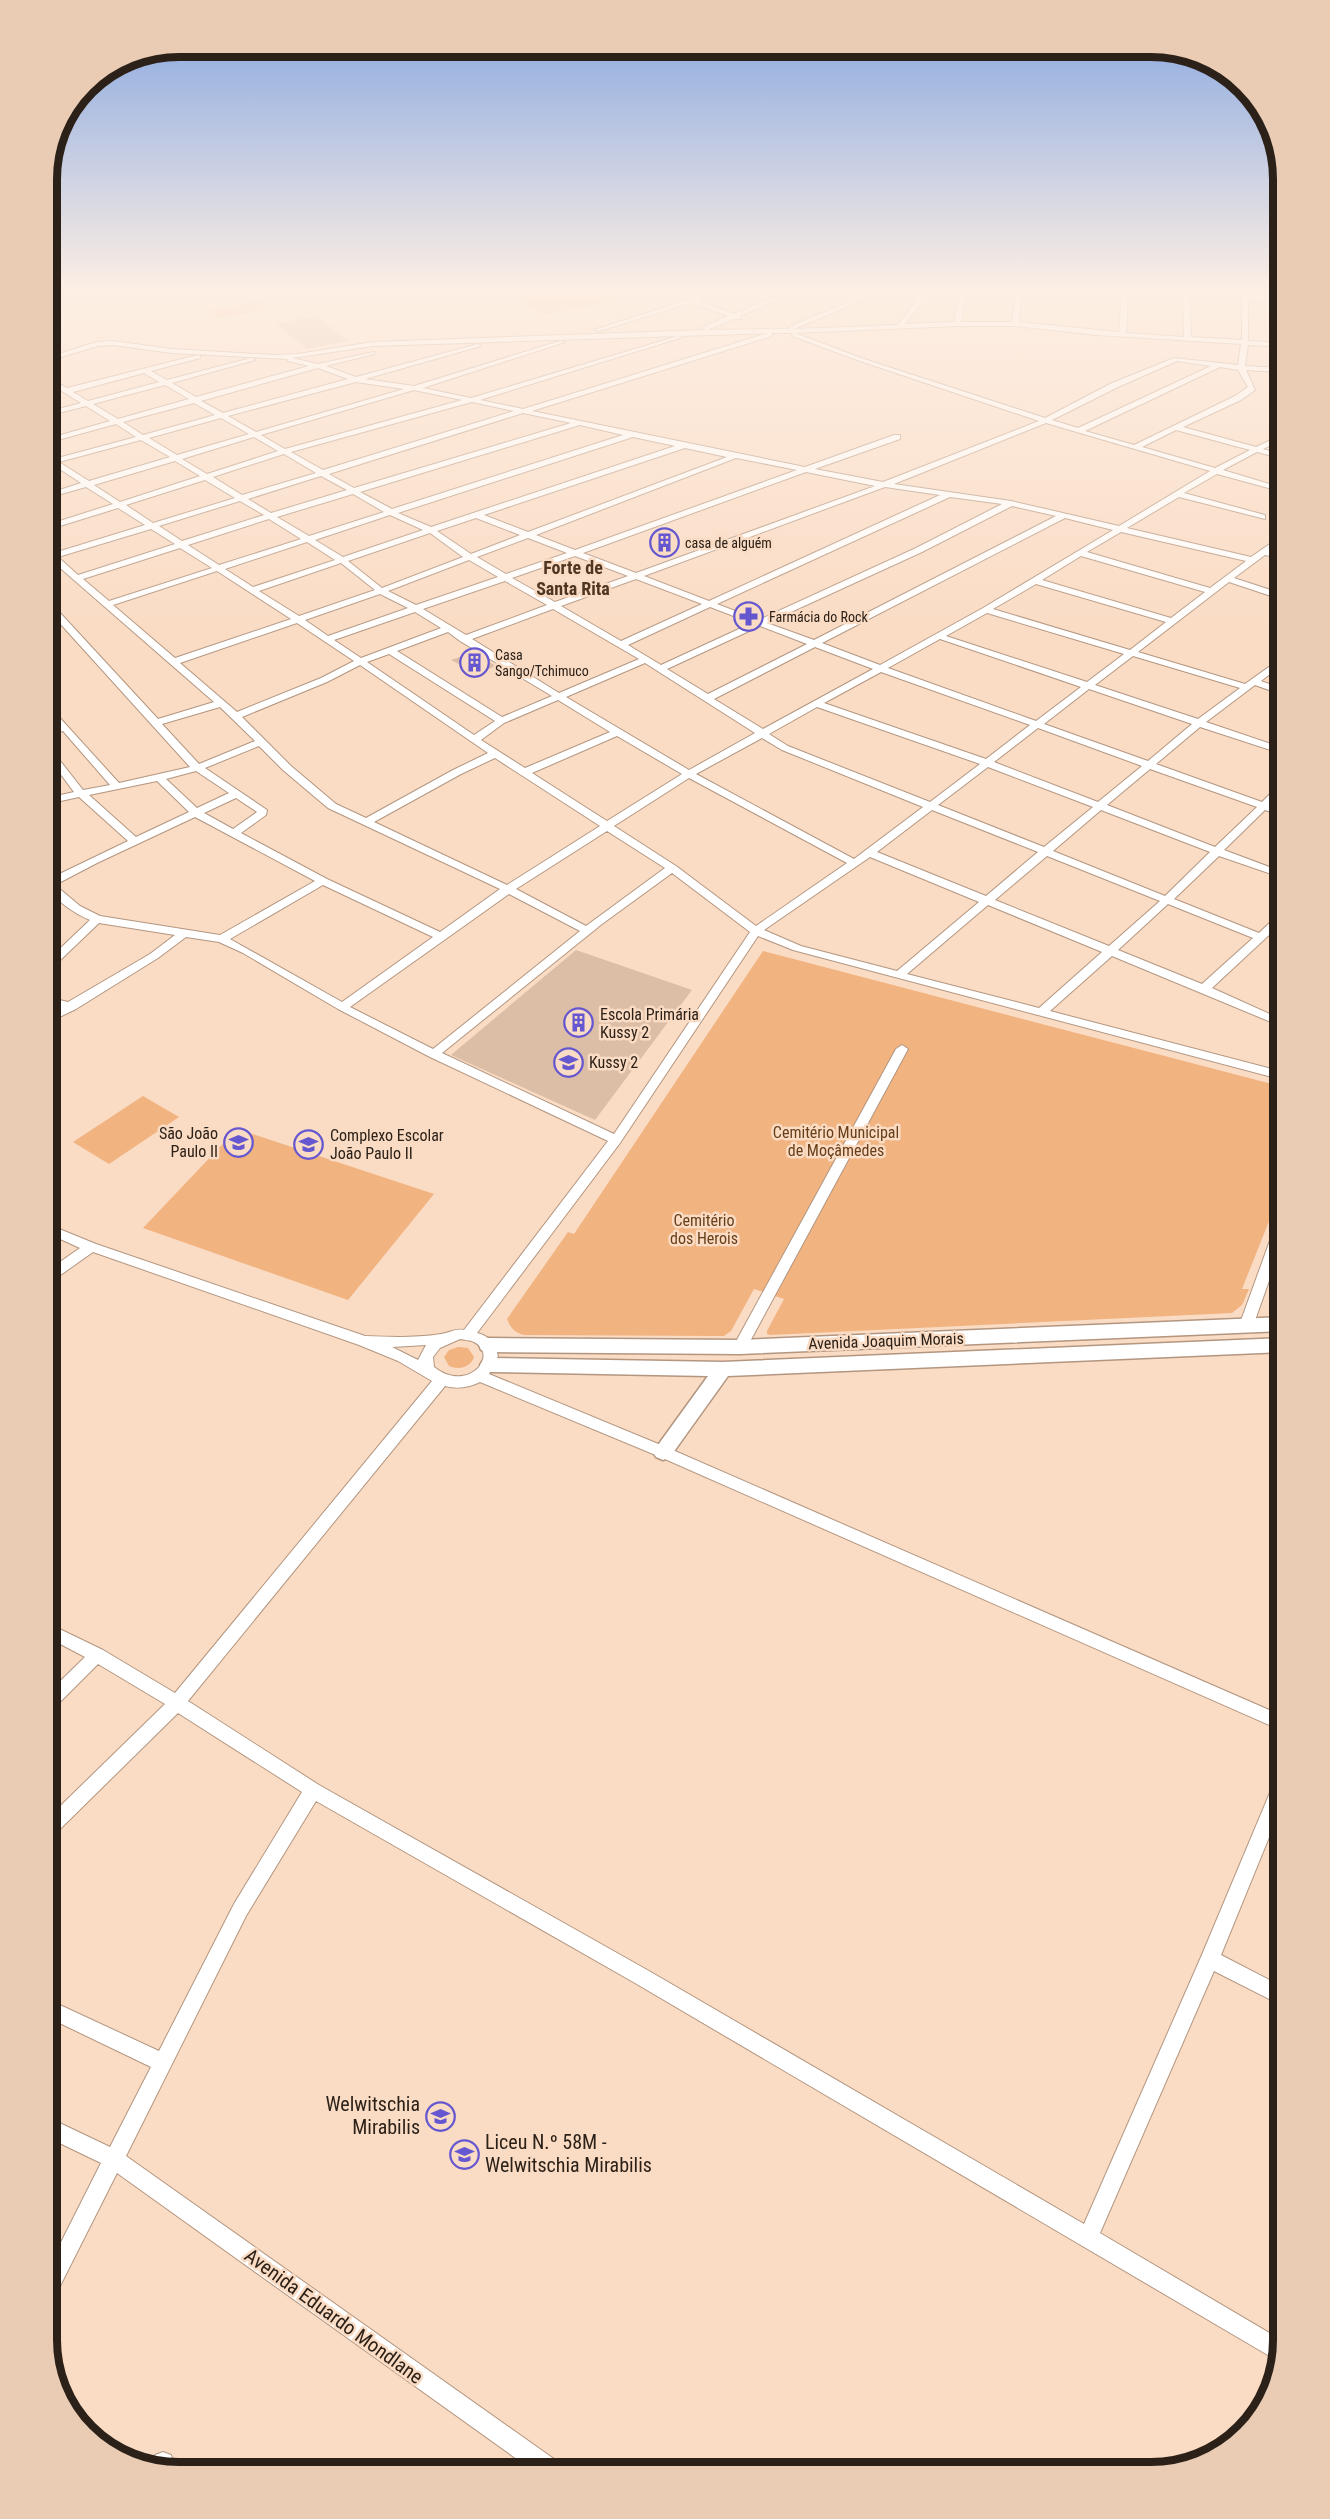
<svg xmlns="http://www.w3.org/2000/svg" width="1330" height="2519" font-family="'Roboto Condensed',sans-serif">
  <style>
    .green { fill: #f1b380 }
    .building { fill: #dcbea7 }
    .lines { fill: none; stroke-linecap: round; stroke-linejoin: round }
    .street-casing { stroke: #b39680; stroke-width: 2 }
    .secondary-casing { stroke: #b39680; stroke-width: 3 }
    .street { fill: #fff; fill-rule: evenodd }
    .secondary { fill: #fff; fill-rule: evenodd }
    .labels { text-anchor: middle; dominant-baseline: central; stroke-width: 5; stroke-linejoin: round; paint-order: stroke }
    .far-poi-label { font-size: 14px; fill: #2c2118; stroke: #fadbc3; text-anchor: start }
    .poi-label { font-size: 16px; fill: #2c2118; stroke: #fadbc3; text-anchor: start }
    .park-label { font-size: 16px; fill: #673e18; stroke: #fadbc3 }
    .street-label { font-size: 16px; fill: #2c2118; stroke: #fadbc3 }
    .far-district-label { font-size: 18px; font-weight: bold; fill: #4e3622; stroke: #fadbc3 }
    .near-poi-label { font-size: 20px; fill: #2c2118; stroke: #fadbc3; text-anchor: end }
    .near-street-label { font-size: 20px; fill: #2c2118; stroke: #fadbc3 }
    .rim { fill: none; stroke: #2c2118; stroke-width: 8 }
  </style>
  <rect width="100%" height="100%" fill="#fadbc3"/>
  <!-- green -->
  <path class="green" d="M47 292H104L47 305Z
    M509 292H658L542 315Z
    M258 301 268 309 219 318 209 310Z
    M763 951 1283 1087V1186L1242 1289H1249L1242 1305 1232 1313 770 1335 767 1334V1331L784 1299 754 1289 731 1331 724 1336 524 1335C514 1332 511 1328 507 1319L568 1232 574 1234Z
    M143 1096 179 1117 109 1164 73 1142Z
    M237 1129 434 1194 348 1300 143 1228Z
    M458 1347 468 1348 474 1357C470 1368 459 1370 449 1366L444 1357 449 1350Z"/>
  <!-- building -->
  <path class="building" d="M317 316 348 341 307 349 276 324Z
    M475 652 478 655 496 666 477 674 451 660Z
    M576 950 692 990 595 1120 451 1055Z"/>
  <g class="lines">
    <defs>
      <path id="street" d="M711 292H721L698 301 734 314 787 292H796L740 316 741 319H734L707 330 788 329 789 327 872 292H881L794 329 898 325 923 292H930L905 324 954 322 961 292H967L961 322H1012L1016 292H1022L1019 322 1119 332 1122 292H1128L1126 333 1184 337 1183 292 1242 294 1248 292V294L1283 297V301L1248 298V341L1283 343V347L1248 345 1245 366 1283 368V372L1246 370 1255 390 1241 400 1183 427 1256 447 1283 434V439L1263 449 1283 455V459L1257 452 1223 470 1283 488V492L1217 474 1184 493 1265 515V519L1179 497 1127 528 1251 557 1283 535V541L1270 551 1283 555V559L1265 555 1234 578 1283 594V600L1229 582 1138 652 1245 684 1283 657V664L1261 681 1283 689V695L1255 685 1206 722 1283 748V754L1200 727 1156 764 1262 802 1279 785 1283 784V792L1270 805 1283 810V816L1265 810 1224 850 1283 872V878L1219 856 1174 899 1259 933 1279 914 1283 913V922L1212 988 1283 1020V1027L1112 956 1050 1011 1283 1072V1080L793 950 758 936 620 1143 477 1333C490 1336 495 1344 498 1356L489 1374 668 1448 1283 1716V1731L658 1456 480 1382C468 1388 457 1389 445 1386L188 1701 319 1785 649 1971 1084 2224 1201 1957 1274 1783 1277 1778 1283 1776V1803L1221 1955 1283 1987V2006L1214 1971 1100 2233 1283 2341 1278 2359 1273 2358 635 1983 316 1801 246 1916 126 2156 561 2464 564 2472H535L117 2173 54 2298 47 2301V2270L101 2163 47 2137V2117L110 2147 151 2067 47 2017V1999L159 2051 234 1904 302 1792 178 1713 53 1836 47 1838V1819L165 1704 98 1664 53 1709 47 1711V1694L85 1657 47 1637V1623L103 1650 175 1693 432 1381 398 1361 359 1345 93 1252 52 1281 47 1283V1271L80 1248 47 1233V1224L96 1244 365 1336C390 1337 416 1338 441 1334 449 1333 456 1328 464 1330L608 1141 430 1057 338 1009 243 953 219 942 186 937 158 958 76 1009 47 1023V1015L60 1007 47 1004V997L68 1002 150 954 175 935 99 923 51 969 47 970V961L90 920C73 913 59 902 47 889V880L128 841 79 797 47 804V798L74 792 47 756V747L50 748 83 790 110 785 63 731 47 735V729L58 726 47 714V706L50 707 119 783 190 767 47 609V601L50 602 158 719 214 702 51 560H47V550L54 553 145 525 118 508 47 530V525L113 504 86 487 47 498V494L81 483 52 464 47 465V456L54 459 136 437 116 424 47 443V439L110 421 86 406 47 416V412L81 403 47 382V377L67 388 198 355 200 356V358L151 371 167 380 251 358 255 360 172 383 196 397 309 366 288 361 287 359 172 353 113 345 98 346 58 358 47 359V355H55L97 342 113 341 172 349 274 355 298 354 373 342 705 330 704 327 728 316 691 303 599 331 594 330ZM1189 294 1242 298V340L1191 337ZM957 326H1015L1097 335 1241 344 1238 365 1174 358 1112 383 1045 418 861 358 795 333ZM768 333 523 409 480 400 683 337 678 336 471 398 423 388 565 342 560 341 414 386 365 379 481 346 478 344 356 377 326 366 374 354V352L318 364 292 358 373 346ZM772 333H793L792 336 857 360 1039 421 883 482 815 469 900 439V435H894L805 467 532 411 772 336ZM1177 361 1211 366 1078 428 1052 420 1118 387ZM1220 367 1238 370 1248 387 1235 396 1134 445 1085 431ZM318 368 348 379 223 413 201 401ZM144 373 159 382 88 401 73 392ZM356 382 404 389 256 432 228 416ZM165 385 189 399 118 419 93 404ZM414 390 462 400 285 449 261 435ZM472 402 514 411 323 470 291 452ZM194 403 215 415 143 435 123 422ZM523 413 571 423 354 488 329 474ZM221 418 249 434 177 455 149 438ZM1046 423 1210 471 1119 526 1011 501 894 484ZM580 425 623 435 392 509 360 492ZM1176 430 1250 450 1215 468 1142 447ZM254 437 278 451 207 474 182 459ZM633 437 675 446 431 527 398 513ZM141 440 170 457 89 481 59 462ZM685 448 727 457 528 532 484 515ZM284 454 316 473 242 495 213 477ZM736 458 797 470 575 550 536 535ZM175 461 200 476 120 502 94 485ZM806 472 875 486 636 573 583 553ZM321 476 347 490 271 513 248 499ZM205 480 235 498 153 523 126 505ZM885 487 940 495 709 601 644 576ZM353 494 384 512 309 536 277 517ZM950 497 1002 504 916 548 759 620 717 604ZM240 501 264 515 182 541 159 526ZM1012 506 1056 516 814 640 767 623 922 552ZM390 515 423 530 343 557 315 540ZM476 518 520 535 471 554 437 531ZM1065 518 1113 530 983 608 880 665 822 643ZM269 519 301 539 219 565 188 545ZM151 529 175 544 78 575 58 557ZM1121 532 1246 561 1210 588 1087 552ZM430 533 463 557 382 588 348 561ZM528 538 567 553 506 574 477 557ZM307 542 335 560 253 587 225 569ZM180 548 212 568 109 601 83 579ZM575 556 628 576 555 602 512 578ZM1081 556 1205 592 1171 618 1042 580ZM469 560 498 577 416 605 388 591ZM341 563 375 590 299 616 259 591ZM217 571 291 619 175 658 113 605ZM636 579 702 604 621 641 561 606ZM505 581 547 605 466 635 423 609ZM1036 584 1166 622 1130 650 993 609ZM380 594 408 608 328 636 305 620ZM710 607 752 623 661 665 628 645ZM553 609 639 659 559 693 472 639ZM415 612 441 628 361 658 334 640ZM987 613 1124 654 1087 682 946 636ZM297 623 354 661 321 678 237 712 180 663ZM760 626 807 644 708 694 667 669ZM448 632 460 641 552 696 502 717 397 651ZM940 639 1081 687 1036 721 888 668ZM815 647 873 669 763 729 714 699ZM389 654 495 721 474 735 367 662ZM1133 656 1240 688 1198 719 1095 685ZM645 663 755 733 689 770 566 697ZM360 665 488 753 453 770 366 818 336 804 291 766 242 717 327 682ZM881 672 1030 725 986 759 824 703ZM1089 689 1192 724 1148 761 1044 724ZM558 700 610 732 525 768 481 740 504 723ZM220 707 255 741 199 764 162 724ZM817 707 980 764 930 802 788 746 769 734ZM1038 728 1142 766 1098 802 994 762ZM617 736 682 774 607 821 532 773ZM762 738 782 750 923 807 854 859 696 774ZM259 746 283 770 328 808 500 889 440 932 327 879 241 833 266 815 267 810 205 768ZM495 758 600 826 507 885 374 822 461 774ZM988 767 1093 807 1044 847 938 805ZM1150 769 1257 807 1215 847 1107 805ZM196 771 229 793 197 808 166 779ZM689 778 847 863 756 926 676 866 614 826ZM157 781 189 812 136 837 89 795ZM236 798 257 812 233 829 204 813ZM932 810 1038 852 986 896 877 852ZM1101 810 1210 852 1165 896 1053 851ZM195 817 315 881 220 935 100 916 80 906 55 885 97 863ZM607 831 665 868 586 926 516 889ZM1047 856 1160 901 1109 946 995 900ZM870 857 979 902 897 971 801 946 764 930ZM672 873 750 932 614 1134 442 1053 602 924ZM323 885 433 937 342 1002 230 939ZM509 894 580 931 433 1049 350 1007ZM1168 904 1253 938 1202 984 1118 950ZM988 905 1102 952 1039 1008 907 974ZM460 1339C464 1340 470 1340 474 1342 500 1355 468 1394 434 1367L433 1357 440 1348ZM426 1345 418 1360 392 1347Z
        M902 1045 908 1049 747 1347 745 1351H735L733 1347 896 1049Z
        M1283 1219V1241L1253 1326 1251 1330H1241L1239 1326 1276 1224Z
        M163 2452 171 2455 177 2472 153 2466 152 2463 155 2455Z"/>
      <path id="secondary" d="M1283 1317V1331L740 1354 488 1352 481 1350 479 1345 481 1340 488 1338 740 1340Z
        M1283 1338V1352L728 1376 670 1457 663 1460 656 1457 653 1452 708 1376 490 1372 483 1370 480 1365 483 1360 490 1358 723 1362Z"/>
    </defs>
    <!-- street casing -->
    <use href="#street" class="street-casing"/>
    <!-- secondary casing -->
    <use href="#secondary" class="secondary-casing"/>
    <!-- street -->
    <use href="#street" class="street"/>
    <!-- secondary -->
    <use href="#secondary" class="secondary"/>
  </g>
  <!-- sky -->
  <linearGradient id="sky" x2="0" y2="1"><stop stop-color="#84a5e0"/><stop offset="0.45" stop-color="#fdefe4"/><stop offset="1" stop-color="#fdefe4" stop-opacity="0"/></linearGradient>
  <rect width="1330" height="645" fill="url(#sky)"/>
  <!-- icons -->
  <defs>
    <symbol id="building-ring" viewBox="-11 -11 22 22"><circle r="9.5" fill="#fadbc3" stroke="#6557d0" stroke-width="1.5"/><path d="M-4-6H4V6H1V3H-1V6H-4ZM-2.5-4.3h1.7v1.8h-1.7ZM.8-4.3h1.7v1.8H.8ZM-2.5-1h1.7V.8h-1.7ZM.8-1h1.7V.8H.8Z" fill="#6557d0"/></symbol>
    <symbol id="pharmacy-ring" viewBox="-11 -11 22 22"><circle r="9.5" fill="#fadbc3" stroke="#6557d0" stroke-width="1.5"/><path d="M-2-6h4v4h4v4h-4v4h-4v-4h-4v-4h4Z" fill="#6557d0"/></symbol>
    <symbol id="school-ring" viewBox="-11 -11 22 22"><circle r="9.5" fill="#fadbc3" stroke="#6557d0" stroke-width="1.5"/><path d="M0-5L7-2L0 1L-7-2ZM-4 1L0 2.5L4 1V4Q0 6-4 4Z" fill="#6557d0"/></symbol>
  </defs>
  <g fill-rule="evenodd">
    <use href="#building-ring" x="648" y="526" width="33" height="33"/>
    <use href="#pharmacy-ring" x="732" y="600" width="33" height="33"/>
    <use href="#building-ring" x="458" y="646" width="33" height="33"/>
    <use href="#building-ring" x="562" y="1006" width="33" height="33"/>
    <use href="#school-ring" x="552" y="1046" width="33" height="33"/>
    <use href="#school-ring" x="222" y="1126" width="33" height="33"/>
    <use href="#school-ring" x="292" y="1128" width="33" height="33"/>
    <use href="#school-ring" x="424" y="2100" width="33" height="33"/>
    <use href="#school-ring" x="448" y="2138" width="33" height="33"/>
  </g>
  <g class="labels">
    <!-- far-poi labels -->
    <g class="far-poi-label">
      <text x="685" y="543">casa de alguém</text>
      <text x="769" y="617">Farmácia do Rock</text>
      <text x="495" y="655">Casa<tspan x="495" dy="16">Sango/Tchimuco</tspan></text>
    </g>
    <!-- poi labels -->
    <g class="poi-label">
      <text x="600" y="1014">Escola Primária<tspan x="600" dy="18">Kussy 2</tspan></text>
      <text x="589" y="1062">Kussy 2</text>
      <text x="218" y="1133" text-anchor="end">São João<tspan x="218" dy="18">Paulo II</tspan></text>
      <text x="330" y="1135">Complexo Escolar<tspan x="330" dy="18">João Paulo II</tspan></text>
    </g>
    <!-- park labels -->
    <g class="park-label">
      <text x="836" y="1132">Cemitério Municipal<tspan x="836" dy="18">de Moçâmedes</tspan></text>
      <text x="704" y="1220">Cemitério<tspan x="704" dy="18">dos Herois</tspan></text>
    </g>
    <!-- street labels -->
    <g class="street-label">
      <text transform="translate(886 1341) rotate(-2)">Avenida Joaquim Morais</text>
    </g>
    <!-- far-district labels -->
    <g class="far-district-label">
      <text x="573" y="567">Forte de<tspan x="573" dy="21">Santa Rita</tspan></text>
    </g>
    <!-- near-poi labels -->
    <g class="near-poi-label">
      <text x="420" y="2104">Welwitschia<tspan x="420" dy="23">Mirabilis</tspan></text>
      <text x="485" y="2142" text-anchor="start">Liceu N.º 58M -<tspan x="485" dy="23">Welwitschia Mirabilis</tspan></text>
    </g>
    <!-- near-street labels -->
    <g class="near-street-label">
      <text transform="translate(334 2316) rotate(36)">Avenida Eduardo Mondlane</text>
    </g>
  </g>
  <!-- crop -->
  <path d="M0 0H1330V2519H0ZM179 57H1151A122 122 0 0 1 1273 179V2340A122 122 0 0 1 1151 2462H179A122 122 0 0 1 57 2340V179A122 122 0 0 1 179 57Z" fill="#eaccb5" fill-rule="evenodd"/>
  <path class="rim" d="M179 57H1151A122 122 0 0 1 1273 179V2340A122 122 0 0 1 1151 2462H179A122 122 0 0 1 57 2340V179A122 122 0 0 1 179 57Z"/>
</svg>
